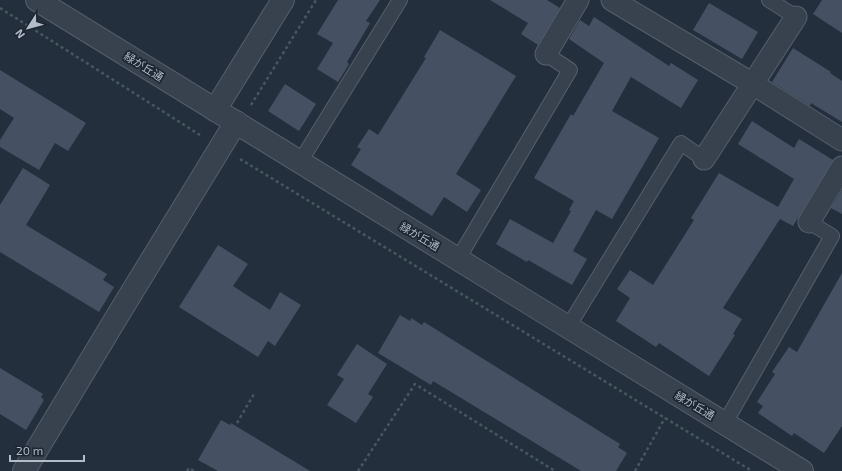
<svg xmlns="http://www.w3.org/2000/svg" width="842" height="471" font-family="'Exo 2','Noto Sans JP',sans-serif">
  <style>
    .building { fill: #455162 }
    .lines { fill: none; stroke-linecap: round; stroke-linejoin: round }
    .service-casing { stroke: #565f6c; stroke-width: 16 }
    .pedestrian-casing { stroke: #565f6c; stroke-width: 23 }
    .minor-casing { stroke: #565f6c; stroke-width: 24 }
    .tertiary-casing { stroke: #565f6c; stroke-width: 24 }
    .path { stroke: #44595c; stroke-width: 2.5; stroke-dasharray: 3 3; stroke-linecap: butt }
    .service { stroke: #38414e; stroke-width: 14 }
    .pedestrian { stroke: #38414e; stroke-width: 21 }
    .minor { stroke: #38414e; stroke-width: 22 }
    .tertiary { stroke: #38414e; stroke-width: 22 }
    .labels { text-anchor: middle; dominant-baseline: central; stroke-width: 3.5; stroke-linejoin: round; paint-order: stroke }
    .street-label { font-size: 11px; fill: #b4bcc9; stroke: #1d2633 }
  </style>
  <rect width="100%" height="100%" fill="#242f3e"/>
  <!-- building -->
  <path class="building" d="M338 0H380L366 21 370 23 347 62 349 64 338 82 317 69 333 43 317 34Z
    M490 0H547L560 8 538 45 521 34 528 23Z
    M822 0H842V33L813 14Z
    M709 3 758 32 742 59 693 30Z
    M594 17 669 66 671 63 698 80 681 108 631 77 612 111 659 138 612 219 596 210 573 251 587 259 572 285 528 260 527 262 496 244 510 219 553 243 571 211 569 210 574 201 534 178 571 114 573 116 604 63 569 39 580 20 589 26Z
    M440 30 516 76 456 174 481 190 467 212 444 197 432 216 351 165 361 149 357 147 369 129 378 135 426 58 424 57Z
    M793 48 831 72 830 73 842 81V122L811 103 810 106 772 82Z
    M0 70 86 123 68 151 55 143 39 170 0 147V140L14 118 0 109Z
    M285 84 316 104 299 131 268 111Z
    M752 121 794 148 799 139 833 160 793 226 780 219 723 308 742 319 733 334 735 335 709 376 659 343 656 347 616 321 630 298 617 289 630 270 653 285 694 220 691 218 719 173 778 207 794 179 738 144Z
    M23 168 50 185 26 225 107 274 103 280 114 287 99 312 0 252V205Z
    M842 190V214L831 208Z
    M218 245 248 264 233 286 270 310 280 292 301 305 275 346 268 341 258 357 179 307Z
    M842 273V426L824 453 794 433 792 436 758 413 763 406 757 402 775 374 772 372 789 347 797 352Z
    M400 315 410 321 411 318 422 325 424 322 620 444 618 447 627 453 616 471H581L433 381 431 385 378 353Z
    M357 344 387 364 368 394 373 397 356 423 327 405 344 379 337 375Z
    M0 368 43 394 41 397 44 400 26 430 0 414Z
    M221 420 230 425 231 423 310 471H218L198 460Z"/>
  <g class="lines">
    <defs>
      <path id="service" d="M769 0 796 17
        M300 162 400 0
        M458 259 570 70 546 54
        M568 327 681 143 704 159
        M725 423 832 236 809 222"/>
      <path id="pedestrian" d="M612 0 753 84 842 140
        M546 54 578 0
        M704 159 796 17
        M809 222 842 167"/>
      <path id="minor" d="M215 110 283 0
        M24 471 121 310 236 122"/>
      <path id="tertiary" d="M37 0 802 471"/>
    </defs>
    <!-- service casing -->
    <use href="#service" class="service-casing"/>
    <!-- pedestrian casing -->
    <use href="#pedestrian" class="pedestrian-casing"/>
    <!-- minor casing -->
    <use href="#minor" class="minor-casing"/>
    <!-- tertiary casing -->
    <use href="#tertiary" class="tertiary-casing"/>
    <!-- path -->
    <path class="path" d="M0 8 200 135
      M251 105 316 0
      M240 159 752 471
      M237 423 254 394
      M187 471 189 468 194 471
      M358 471 415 384 555 471
      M635 471 665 418"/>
    <!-- service -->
    <use href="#service" class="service"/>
    <!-- pedestrian -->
    <use href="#pedestrian" class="pedestrian"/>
    <!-- minor -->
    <use href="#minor" class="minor"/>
    <!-- tertiary -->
    <use href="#tertiary" class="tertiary"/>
  </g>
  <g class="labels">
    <!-- street labels -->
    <g class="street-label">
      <text transform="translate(144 66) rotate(32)">緑が丘通</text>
      <text transform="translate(420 236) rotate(31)">緑が丘通</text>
      <text transform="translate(695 405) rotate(31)">緑が丘通</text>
    </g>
  </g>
  <!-- north arrow -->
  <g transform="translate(28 28) rotate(234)" stroke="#1d2633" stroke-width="3" paint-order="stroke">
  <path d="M0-3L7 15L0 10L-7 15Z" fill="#b4bcc9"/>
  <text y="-6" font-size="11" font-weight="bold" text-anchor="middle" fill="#b4bcc9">N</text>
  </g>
  <!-- scale -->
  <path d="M10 455v6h74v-6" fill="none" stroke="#b4bcc9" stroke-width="2"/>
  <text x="16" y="455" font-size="12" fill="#b4bcc9" stroke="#1d2633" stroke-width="3" paint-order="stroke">20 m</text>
</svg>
